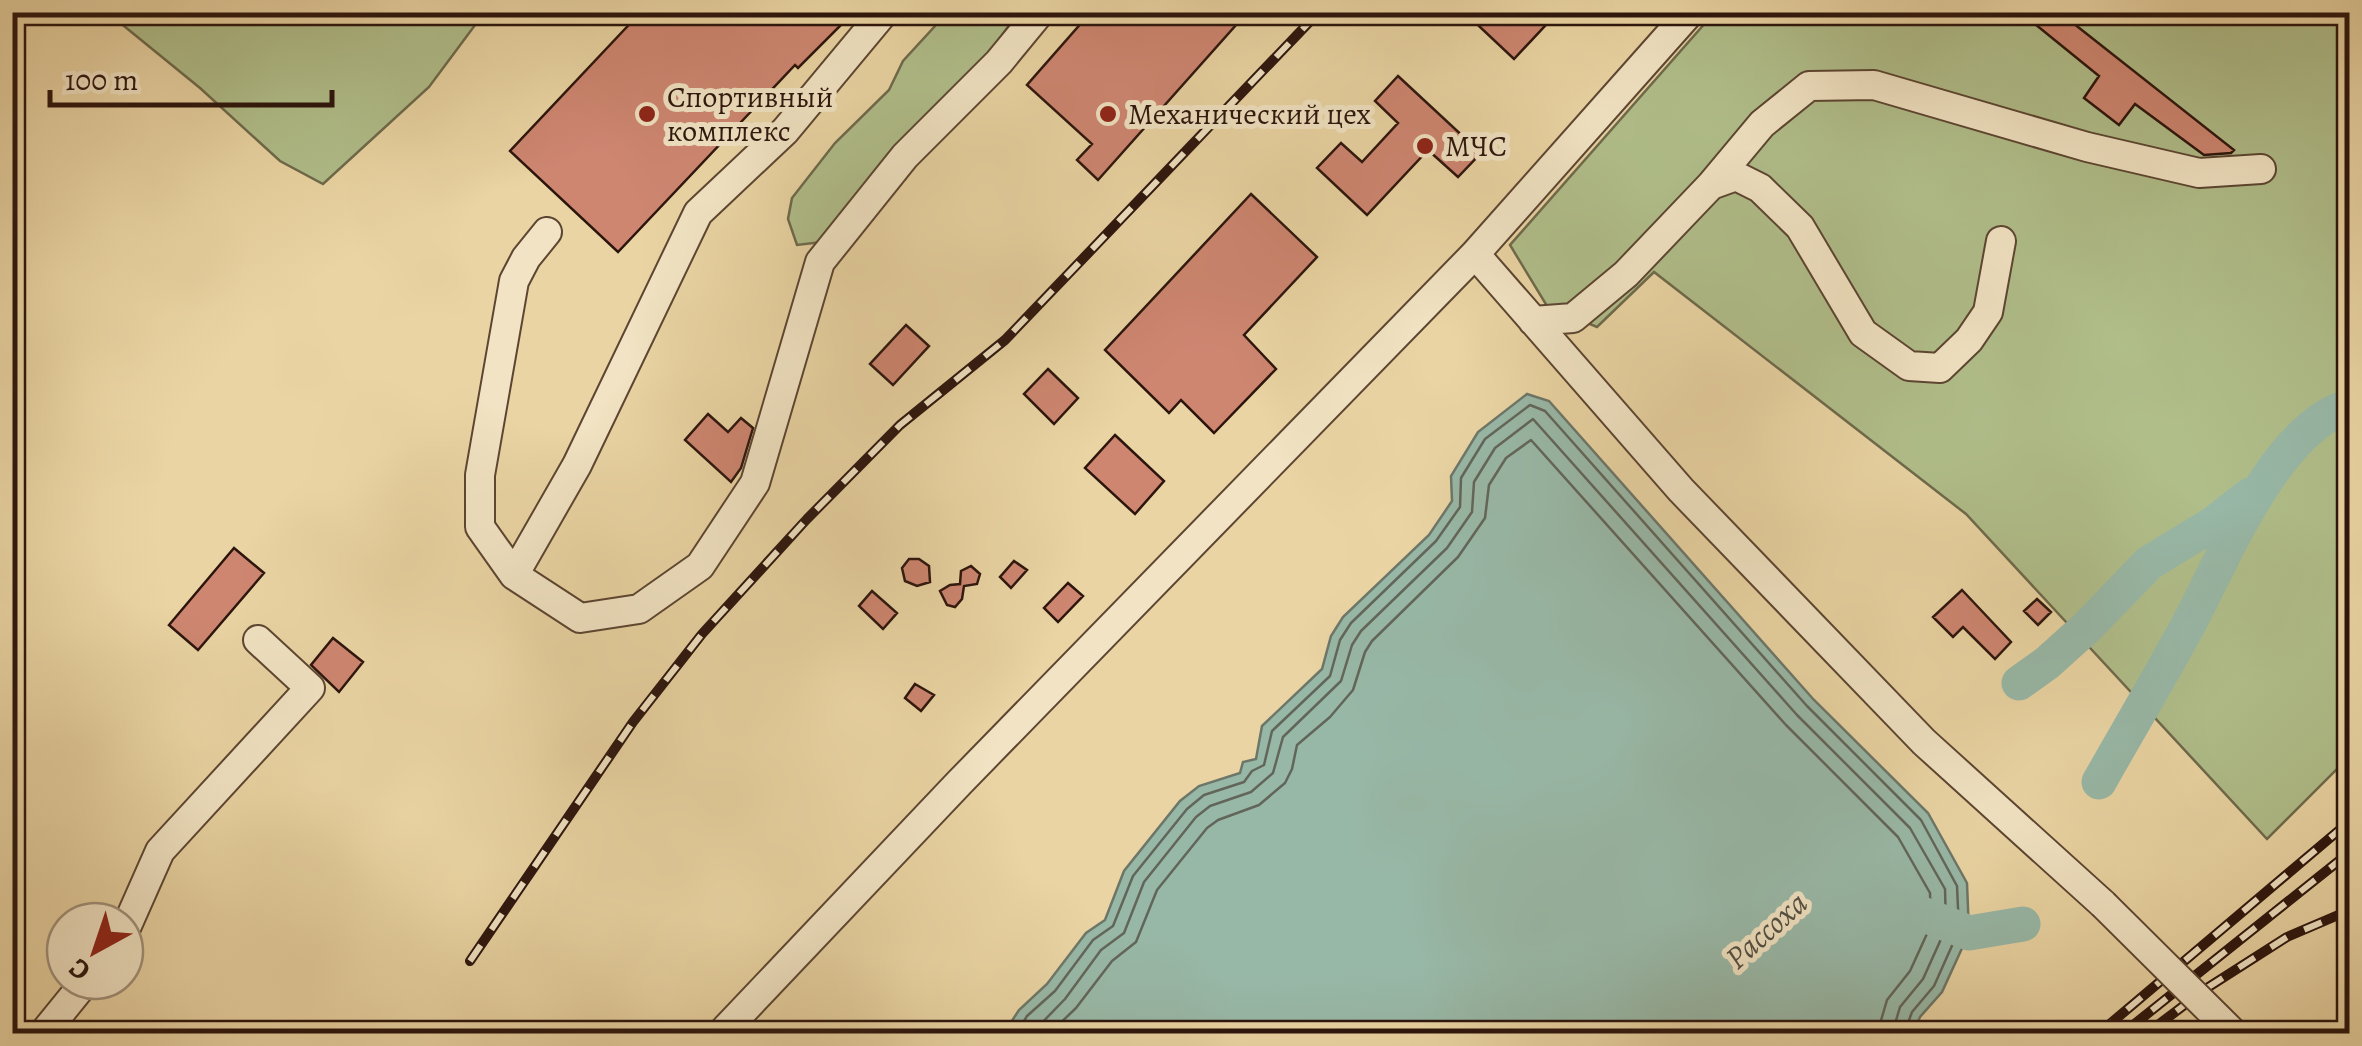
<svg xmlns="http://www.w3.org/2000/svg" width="2362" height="1046" font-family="Alegreya,serif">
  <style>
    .green { fill: #b0be8a; stroke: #6e6a4c; stroke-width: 2.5 }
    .water { fill: #98b8a7; stroke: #6d7769; stroke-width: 2.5 }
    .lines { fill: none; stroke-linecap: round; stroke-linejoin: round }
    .shore { stroke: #62665a; stroke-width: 2.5 }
    .river { stroke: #98b8a7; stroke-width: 35 }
    .building { fill: #ce8671; stroke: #2c150d; stroke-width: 2.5 }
    .minor-casing { stroke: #5c4532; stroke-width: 32 }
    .minor { stroke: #f1e3c3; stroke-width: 28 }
    .rail-casing { stroke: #2c150d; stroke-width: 10 }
    .rail { stroke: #f1e3c3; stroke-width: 6; stroke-dasharray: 19; stroke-linecap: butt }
    .minor-bridge-casing { stroke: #5c4532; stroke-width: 32; stroke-linecap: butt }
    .minor-bridge { stroke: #f1e3c3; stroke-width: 28 }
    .poi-dot { fill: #8f2418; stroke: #f1e3c3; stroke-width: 4 }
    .labels { text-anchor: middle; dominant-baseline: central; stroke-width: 10; stroke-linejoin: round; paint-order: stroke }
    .poi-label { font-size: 30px; fill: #2c150d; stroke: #f1e3c3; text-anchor: start }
    .water-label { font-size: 32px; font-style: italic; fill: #524e43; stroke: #f1e3c3 }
  </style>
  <rect width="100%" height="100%" fill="#ead4a3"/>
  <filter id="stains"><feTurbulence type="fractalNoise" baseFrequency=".002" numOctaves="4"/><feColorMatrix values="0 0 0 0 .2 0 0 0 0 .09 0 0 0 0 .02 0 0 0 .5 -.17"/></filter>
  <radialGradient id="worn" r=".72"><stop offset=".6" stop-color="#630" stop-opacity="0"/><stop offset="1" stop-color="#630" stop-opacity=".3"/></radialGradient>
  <!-- green -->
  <path class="green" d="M108 13H484L429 87 323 184 280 161 200 88Z
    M941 13H1018L987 56 822 242 797 245 788 219 792 198 835 143 889 90 903 61 935 26Z
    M1714 13H2349V757L2267 839 1966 514 1654 272 1597 327 1547 306 1510 245Z"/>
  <!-- water -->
  <path class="water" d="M1527 394 1549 401 1814 700 1928 813 1967 883 1969 933 1942 992 1920 1017 1913 1033H1004L1019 1010 1047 984 1086 933 1105 920 1124 871 1180 801 1199 786 1240 773 1243 762 1256 759 1262 726 1322 669 1331 636 1343 617 1429 535 1452 501 1451 476 1478 432Z"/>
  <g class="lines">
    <!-- shore -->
    <path class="shore" d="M1016 1034 1027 1016 1055 991 1093 940 1113 926 1133 876 1187 809 1204 795 1244 782 1252 771 1264 765 1272 731 1330 676 1340 640 1351 623 1436 541 1460 507 1461 478 1485 439 1530 405 1545 411 1807 706 1921 820 1957 886 1959 930 1934 986 1912 1012 1904 1034
      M1031 1034 1065 999 1101 950 1124 933 1144 882 1196 817 1210 806 1251 792 1273 773 1283 737 1341 681 1352 645 1361 631 1447 548 1472 512 1474 482 1495 448 1533 419 1797 715 1910 828 1945 889 1946 928 1923 979 1900 1007 1892 1034
      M1049 1034 1076 1008 1112 961 1136 942 1157 890 1207 828 1218 820 1259 805 1285 783 1292 769 1297 745 1330 717 1353 690 1365 652 1372 641 1458 557 1485 518 1489 485 1506 458 1531 440 1786 725 1898 837 1930 893 1931 925 1910 971 1887 1000 1877 1034"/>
    <!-- river -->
    <path class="river" d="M2019 683 2047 663 2087 627 2149 563 2213 524 2250 495
      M2099 782C2128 731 2158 680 2186 629 2221 565 2275 426 2350 406
      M1925 915 1969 933 2023 924"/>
  </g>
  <!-- building -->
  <path class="building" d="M641 12H854L798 68 795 65 618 252 510 151Z
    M1091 12H1223L1236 25 1098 180 1077 160 1092 144 1027 85Z
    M1464 12H1558L1514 59Z
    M2020 12H2059L2234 150 2231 153 2204 155 2135 104 2119 125 2084 98 2099 76Z
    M1398 76 1481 153 1458 177 1428 150 1367 215 1317 168 1341 143 1362 162 1398 123 1375 101Z
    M1251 194 1317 257 1244 335 1276 369 1214 433 1181 400 1169 413 1105 350Z
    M906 325 929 346 893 385 870 364Z
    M1048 369 1078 398 1054 424 1024 394Z
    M708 414 728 432 741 418 753 428 741 468 731 482 685 440Z
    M1115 435 1164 481 1135 514 1085 468Z
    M234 548 264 573 198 650 169 625Z
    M909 559H919L929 566 930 582 917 586 905 581 902 568Z
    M1014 561 1027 570 1011 588 1000 577Z
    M971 566 980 574 977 584 964 586 962 599 955 607 947 605 940 591 950 585 960 584 961 571Z
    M1068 583 1083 596 1058 622 1044 608Z
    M1962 590 2011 642 1995 659 1963 627 1953 637 1933 617Z
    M872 591 897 613 883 629 859 606Z
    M2037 599 2051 612 2038 625 2024 611Z
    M333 638 363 662 339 692 311 665Z
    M915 684 934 695 921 711 905 698Z"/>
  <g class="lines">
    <defs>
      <path id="minor" d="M884 12 785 131 698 213 577 465 514 575 580 618 639 609 700 566 755 483 820 262 905 156 999 62 1040 12
        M1711 185 1736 176 1760 188 1800 227 1863 333 1909 366 1940 368 1969 340 1988 312 2001 241
        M1475 254 1681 490 1924 742 2103 904
        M1533 321 1573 318 1626 274 1711 185 1762 124 1809 86 1874 85 2087 147 2199 173 2261 169
        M514 575 480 527V475L514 281 526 258 547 232
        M125 930 160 851 310 688 258 640
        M43 1034 86 981
        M721 1034 960 782 1475 254 1690 12"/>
    </defs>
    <!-- minor casing -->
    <use href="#minor" class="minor-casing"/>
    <!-- minor -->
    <use href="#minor" class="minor"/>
    <defs>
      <path id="rail" d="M470 961 633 722 702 634 807 519 900 425 1005 340 1319 12
        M2098 1034 2350 821
        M2122 1034 2350 852
        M2146 1034 2207 988 2287 937 2350 910"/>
    </defs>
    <!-- rail casing -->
    <use href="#rail" class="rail-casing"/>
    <!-- rail -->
    <use href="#rail" class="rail"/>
    <defs>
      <path id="minor-bridge" d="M2103 904 2234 1034"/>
    </defs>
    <!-- minor-bridge casing -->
    <use href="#minor-bridge" class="minor-bridge-casing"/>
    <!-- minor-bridge -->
    <use href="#minor-bridge" class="minor-bridge"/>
  </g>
  <!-- markers -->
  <g class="poi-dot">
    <circle cx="647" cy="114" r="10"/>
    <circle cx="1108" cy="114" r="10"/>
    <circle cx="1425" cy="146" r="10"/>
  </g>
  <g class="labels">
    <!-- poi labels -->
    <g class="poi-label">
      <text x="667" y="97">Спортивный<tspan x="667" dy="34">комплекс</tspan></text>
      <text x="1128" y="114">Механический цех</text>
      <text x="1445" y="146">МЧС</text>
    </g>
    <!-- water labels -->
    <g class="water-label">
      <text transform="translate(1766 930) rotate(-42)">Рассоха</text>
    </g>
  </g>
  <!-- margin -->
  <rect width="2362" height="1046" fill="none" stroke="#ead4a3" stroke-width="50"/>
  <rect x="15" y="15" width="2332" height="1016" fill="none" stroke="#2c150d" stroke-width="5"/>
  <rect x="25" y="25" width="2312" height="996" fill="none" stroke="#2c150d" stroke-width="2.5"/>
  <!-- north arrow -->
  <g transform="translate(95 951) rotate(220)"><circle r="48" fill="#f1e3c3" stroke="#a2917a" stroke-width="2.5"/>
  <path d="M0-8L18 38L0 25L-18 38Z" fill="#8f2418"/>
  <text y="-15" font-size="28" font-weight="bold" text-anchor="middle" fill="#2c150d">С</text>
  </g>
  <!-- scale -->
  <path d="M50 90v15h282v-15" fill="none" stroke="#2c150d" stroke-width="5"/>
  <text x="65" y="90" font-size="30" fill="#2c150d" stroke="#f1e3c3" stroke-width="8" paint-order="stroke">100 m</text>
  <rect width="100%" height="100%" filter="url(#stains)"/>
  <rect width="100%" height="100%" fill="url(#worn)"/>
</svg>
